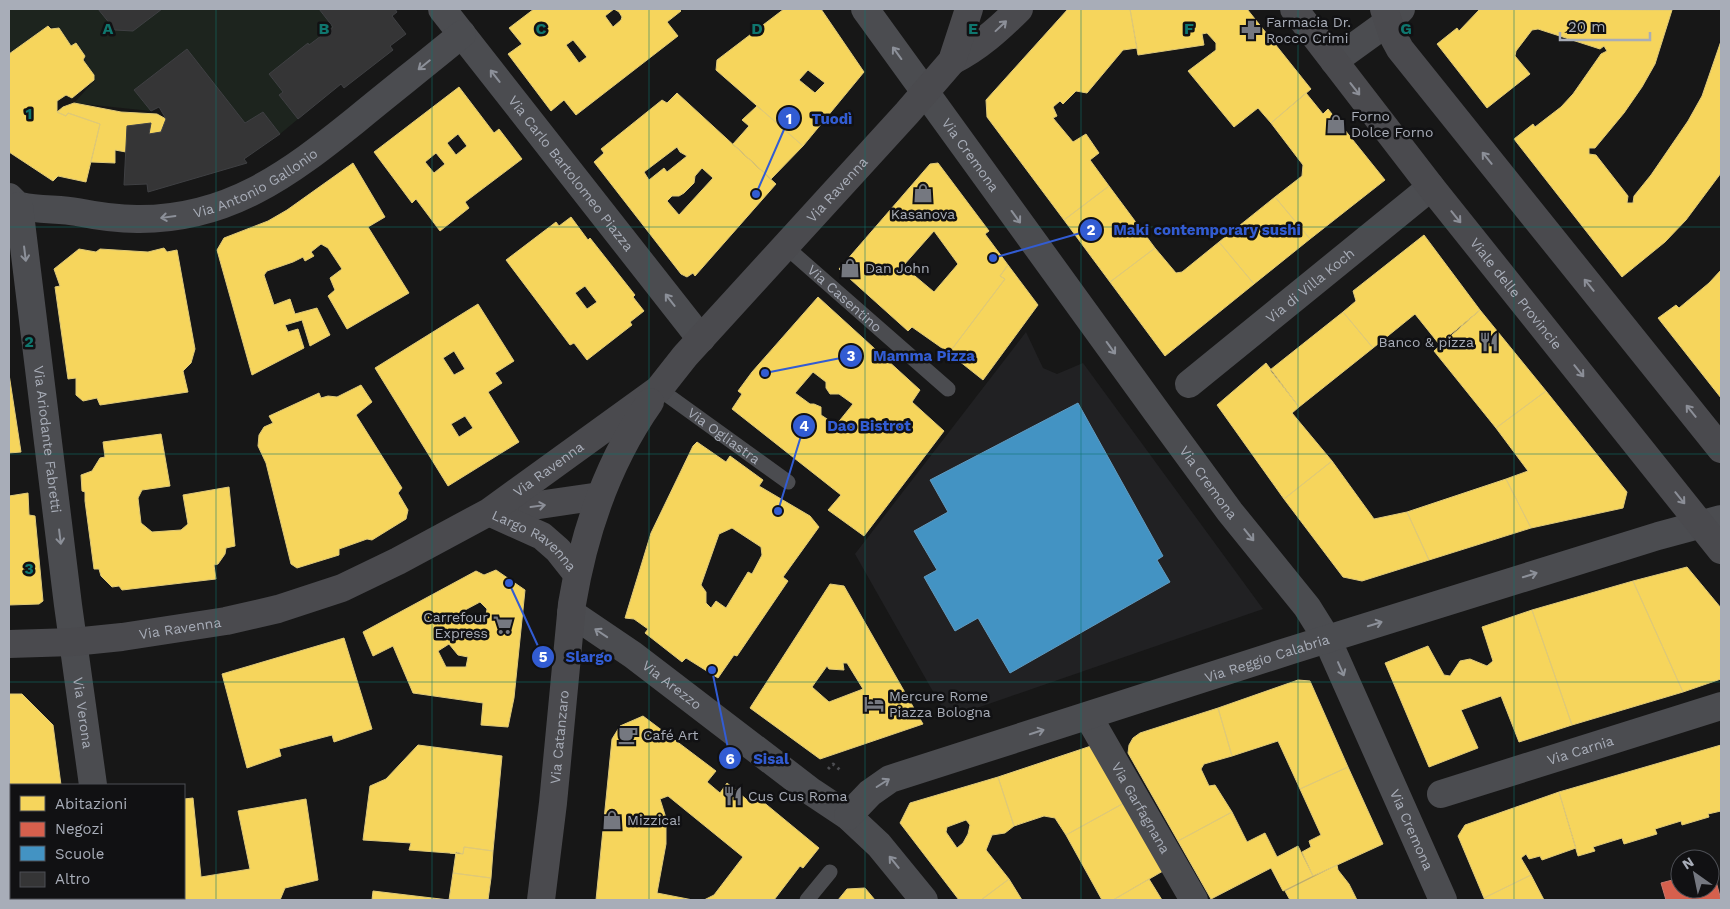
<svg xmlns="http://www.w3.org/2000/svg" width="1730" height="909" font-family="'Work Sans',sans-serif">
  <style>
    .built { fill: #212123 }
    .green { fill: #1d241e }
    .homes { fill: #f6d55c; stroke: #dfc978; fill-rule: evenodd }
    .shops { fill: #d6604d; stroke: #c8776d }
    .schools { fill: #4393c3; stroke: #619bc0 }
    .building { fill: #353536; stroke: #3f4043 }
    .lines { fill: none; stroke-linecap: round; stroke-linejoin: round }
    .path { stroke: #4d4e52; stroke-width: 3; stroke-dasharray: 2.5 4; stroke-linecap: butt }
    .lane { stroke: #4b4c50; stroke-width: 15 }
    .street { stroke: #4b4c50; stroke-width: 28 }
    .secondary { stroke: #4a4a4e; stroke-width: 28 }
    .oneway { stroke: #8c8f98 }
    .oneway2 { stroke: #8c9099 }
    .grid { fill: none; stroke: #0f766e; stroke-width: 1; stroke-opacity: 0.55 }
    .labels { text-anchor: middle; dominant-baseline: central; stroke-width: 5; stroke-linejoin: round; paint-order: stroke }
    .poi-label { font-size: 14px; fill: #a8adb8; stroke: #111113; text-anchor: start }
    .street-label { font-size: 14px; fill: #a8adb8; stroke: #111113 }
    .grid-label { font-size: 16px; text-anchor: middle; font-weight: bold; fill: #0f766e; stroke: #111113; stroke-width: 5; stroke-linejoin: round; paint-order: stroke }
    .leader { fill: none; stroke: #325cd3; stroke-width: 2 }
    .callout-dot { fill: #325cd3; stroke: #111113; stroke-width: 2 }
    .mark-label { font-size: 15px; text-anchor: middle; font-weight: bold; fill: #fff }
    .callout-label { font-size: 15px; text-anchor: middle; font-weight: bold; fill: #325cd3; stroke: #111113; stroke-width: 5; stroke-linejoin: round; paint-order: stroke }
  </style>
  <rect width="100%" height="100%" fill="#171717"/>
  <!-- built -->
  <path class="built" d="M1026 332 1043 368 1057 374 1083 363 1263 609 948 718 855 554Z"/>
  <!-- green -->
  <path class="green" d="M9 9H319L333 27 309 45 283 92 279 95 298 119 280 134 263 112 245 123 187 49 134 90 151 111 74 103 94 81V75L54 28 48 26 9 54Z"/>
  <!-- homes -->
  <path class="homes" d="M534 9H679L681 11 667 22 678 36 576 115 564 100 551 111 508 54 522 44 509 28ZM614 9 619 12 622 17 621 20 613 27 605 16ZM573 40 587 57 579 63 566 45Z
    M784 9H821L864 72 803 146 716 70 717 60ZM808 70 825 83 815 93 799 80Z
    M1068 9H1130L1137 48 1123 50 1087 93 1076 91 1063 104 1060 101 1053 107 1057 116 1053 118 1073 142 1086 134 1099 153 1090 160 1109 186 1064 220 987 117 986 100Z
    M1130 9H1247L1311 89 1271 123 1258 108 1234 127 1188 71 1216 50V43L1207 33 1202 34 1204 45 1138 55Z
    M1480 9 1672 10 1655 64 1642 87 1624 113 1595 148H1589V154L1596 155 1628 196 1627 203H1633L1634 196 1651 175 1688 121 1702 96 1721 41V173L1686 220 1665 242 1622 277 1514 139 1533 124 1535 127 1561 107 1573 94 1601 54 1607 51 1604 46 1600 49 1538 29 1532 30 1516 51 1515 56 1530 74 1487 108 1437 44 1457 28 1459 31Z
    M48 26 51 29 59 28 71 46 76 43 85 56 83 60 94 75V80L72 98 66 95 57 101V112L66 116 68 113 100 124 86 182 58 176 53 181 9 152V54Z
    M459 87 494 133 499 129 522 159 465 202 469 208 440 231 416 199 412 203 374 152ZM458 134 467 146 456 155 447 143ZM436 153 445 164 434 173 425 162Z
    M677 93 776 184 695 276 693 273 687 277 681 274 594 162 604 153 601 149 662 100 667 103ZM677 147 680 152 687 156 667 172 664 168 649 180 644 172ZM702 168 713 178 679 215 667 201 672 196H679L684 193 694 183 695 176Z
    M1306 93 1323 114 1328 109 1385 180 1310 239 1275 197 1302 176 1303 165 1271 123Z
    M74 103 121 112 157 114 166 119 161 132 149 134 151 123 127 126 126 152 115 150V163L91 162 100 124 68 113 66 116 57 112 63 107Z
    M757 106 803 146 771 179 733 144 749 126 742 120Z
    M353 163 385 217 368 227 409 293 347 329 328 296 335 290 330 278 342 269 328 248 321 244 311 252 314 256 305 261 303 257 293 262 267 271 264 275 274 305 290 299 295 314 317 308 330 335 310 346 302 320 285 325 288 332 298 329 304 348 252 375 217 250 224 238 268 221 287 210Z
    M938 163 989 231 985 234 1008 265 1000 276 1005 279 949 353 912 327 908 331 839 269 930 164ZM934 231 958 264 934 292 903 266Z
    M1109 186 1155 248 1110 282 1064 220Z
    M1275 197 1310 239 1254 284 1219 242Z
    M571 217 588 240 590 238 635 295 633 297 644 311 630 322 632 325 587 360 574 343 570 345 506 260 556 222 559 226ZM585 286 597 302 587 309 575 293Z
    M1424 235 1480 310 1439 344 1415 314 1373 348 1343 312 1356 301 1353 291Z
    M1219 242 1254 284 1165 356 1110 282 1155 248 1176 273 1182 272Z
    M164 248 167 252 177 250 195 349 191 363 183 371 188 392 100 405 97 398 83 401 76 395V378L68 379 55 287 60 286 54 269 79 249 96 252 100 249 148 252Z
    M1008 265 1038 305 983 380 949 353 1005 279 1000 276Z
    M1721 270V398L1658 318 1676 305 1679 308 1709 283Z
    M818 297 920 390 912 402 944 431 864 536 828 510 841 495 732 409 742 394 738 391 752 372ZM813 372 826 382V388L830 394H839L853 404 836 425 821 415V407L814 404H810L795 393Z
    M478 304 514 361 495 373 502 383 488 392 519 442 448 486 375 368ZM454 351 465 369 454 375 443 358ZM465 416 473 428 459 437 451 424Z
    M1480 310 1546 391 1496 428 1434 351Z
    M1343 312 1373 348 1299 407 1270 370Z
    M1266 363 1299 407 1292 413 1332 461 1284 499 1217 405Z
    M9 374 21 452 9 453Z
    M361 385 372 402 356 415 402 488 398 493 408 510 406 519 372 540 367 539 339 549V555L297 568 291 564 266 463 258 446 259 435 264 427 273 423 269 416 319 393 321 398 328 396 337 397Z
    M1546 391 1627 492 1623 508 1531 528 1506 479 1528 471 1496 428Z
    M161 434 170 486 142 490 138 498 141 523 152 532 181 530 188 524 183 495 229 487 235 546 226 548 225 554 218 564 214 565 216 579 122 590 119 586 112 587 101 576 99 569H94L85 501V492L82 491 81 475 92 471 100 458 105 457 103 442Z
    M697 442 726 462 730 456 763 480 759 486 810 516 819 527 783 577 788 581 737 656 734 655 718 678 686 658 682 662 645 633 648 629 634 619 625 618 651 533 693 446ZM732 528 761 547 762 555 752 574 748 572 726 608 716 601 711 608 706 603V592L701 585 719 534Z
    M1332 461 1374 519 1407 512 1429 560 1362 581 1343 577 1284 499Z
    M1506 479 1531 528 1429 560 1407 512Z
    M28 493 29 515 35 516 43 601 39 604 9 605V496Z
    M1687 567 1721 608V679L1683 692 1633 581Z
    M496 570 525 590 514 698 508 727 481 725 483 703 413 693 393 646 373 656 363 632 476 571 484 575ZM480 602 487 609 485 622H470L465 610ZM449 644 458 655 468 657 466 667H446L438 651Z
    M1633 581 1683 692 1572 725 1532 610Z
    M830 584 844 586 923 724 820 759 750 708ZM843 663H847L863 689 829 702 812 687 827 666 829 669 844 670Z
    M1532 610 1572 725 1519 742 1501 696 1461 710 1478 748 1429 767 1385 663 1428 646 1444 675 1450 676 1460 661 1470 659 1487 666 1493 661 1482 627Z
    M344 638 372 729 334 742 332 735 279 749 281 756 247 768 222 674Z
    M1298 680 1310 681 1348 767 1300 789 1278 741 1232 756 1218 708Z
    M9 694H22L53 725 61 785H11V835L9 836Z
    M1218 708 1232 756 1204 764 1201 769 1209 786 1215 785 1232 812 1178 841 1128 753 1129 745 1133 738 1140 733Z
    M643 716 716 771 707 782 720 793 727 783 752 804 756 796 819 848 803 868 800 866 774 900H704L714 895 743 857 668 796 660 799 666 818V844L657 893 693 900H596L612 739 620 726Z
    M418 745 502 756 493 851 464 847 463 854 409 850 411 843 363 840 370 786 386 779Z
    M1721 745V811L1708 814 1709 817 1682 825 1681 821 1655 829 1657 834 1624 844 1622 838 1593 847 1595 851 1578 856 1559 792Z
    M1091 746 1124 803 1066 835 1055 818 1044 816 1014 826 998 777Z
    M1348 767 1383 844 1313 876 1302 852 1311 847 1309 841 1321 835 1300 789Z
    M998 777 1014 826 1005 833 992 835 986 850 1009 879 981 900H959L900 823 910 803ZM966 820 970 825 968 834 963 843 957 848 946 832 947 827Z
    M1559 792 1576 848 1542 860 1540 856 1529 859 1526 854 1521 858 1531 875 1484 898 1458 836 1465 825Z
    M193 798 201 877 250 869 238 811 306 799 318 880 285 888 280 900H152V898H184V799Z
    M1124 803 1163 871 1113 900H1102L1066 835Z
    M1232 812 1247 842 1265 833 1277 857 1298 846 1313 876 1283 891 1271 868 1211 899 1178 841Z
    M464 847 493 851 491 878 453 873 456 852 463 854Z
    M1337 865 1338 870 1349 884 1357 900H1290L1285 891Z
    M453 873 491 878 488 900H449Z
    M1531 875 1544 900H1485L1484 898Z
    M1009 879 1022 900H981Z
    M1149 879 1162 900H1113Z
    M11 884V898H58L59 900H9V885Z
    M865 888 875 900H838L847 889Z
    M373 891 449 900H456H372Z"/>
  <!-- shops -->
  <path class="shops" d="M1713 870 1721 900H1666L1661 883 1680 878V889H1710V871Z"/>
  <!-- schools -->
  <path class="schools" d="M1078 403 1163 556 1157 560 1170 582 1010 673 978 618 955 631 924 577 937 570 914 531 948 512 930 480Z"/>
  <!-- building -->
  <path class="building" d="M98 9H162L133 31 115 30Z
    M319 9H395L397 12 392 16 406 34 390 46 393 50 344 88 341 84 298 119 279 95 283 92 269 74 308 43 309 45 333 27Z
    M187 49 245 123 263 112 280 134 244 159 247 163 148 192 147 184 124 185 127 126 151 123 149 134 161 132 166 119 159 107 151 111 134 90Z"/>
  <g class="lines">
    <!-- path -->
    <path class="path" d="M828 769 833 764 840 770"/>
    <!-- lane -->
    <g class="lane">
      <path id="s1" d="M786 247 948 389"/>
      <path id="s2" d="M659 389 788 482"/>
      <path d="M807 900 830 872"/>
    </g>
    <!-- street -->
    <g class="street">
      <path id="s3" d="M442 9 701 339"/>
      <path id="s4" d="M865 9 1156 411 1230 512 1307 607 1327 639 1443 900"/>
      <path d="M1334 61 1388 22 1401 9"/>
      <path id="s5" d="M9 197C12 200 17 205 21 206 37 210 60 209 77 212 97 216 117 219 137 219 228 220 289 174 356 120 391 91 427 63 462 34"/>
      <path id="s6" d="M19 206 68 605 93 785"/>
      <path id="s7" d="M1189 384 1431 187"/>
      <path id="s8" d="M571 613 633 655 812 792 848 816 879 845 924 900"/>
      <path id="s9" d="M1088 716 1194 900"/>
      <path id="s10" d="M1441 794 1721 706"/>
      <path id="s11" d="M848 816 870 793 890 779 1292 650 1658 536 1721 519"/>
      <path d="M109 898V900"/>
    </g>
    <!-- secondary -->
    <g class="secondary">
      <path id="s12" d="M1294 9 1431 187 1721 550"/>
      <path d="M1384 9 1393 36 1400 49 1721 449"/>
      <path d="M952 61C978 48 999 29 1019 9"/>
      <path d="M491 512 600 496"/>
      <path id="s13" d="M491 513 542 536 558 550 577 574"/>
      <path id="s14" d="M9 644 73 642 122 637 226 621 278 609 342 588 398 561 489 512 659 389 685 356 907 113 952 61 969 9"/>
      <path id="s15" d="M541 900 553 803 572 604C584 532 607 463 650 402"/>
    </g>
  </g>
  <!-- one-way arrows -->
  <defs><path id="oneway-shaft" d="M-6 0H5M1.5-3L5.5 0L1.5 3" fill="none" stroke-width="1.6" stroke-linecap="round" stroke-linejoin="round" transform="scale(1.25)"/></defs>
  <g class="oneway">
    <use href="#oneway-shaft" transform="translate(1001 26) rotate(-43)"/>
    <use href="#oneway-shaft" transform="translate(1355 89) rotate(52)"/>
    <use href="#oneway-shaft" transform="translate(1487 158) rotate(-129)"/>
    <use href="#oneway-shaft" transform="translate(1456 217) rotate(51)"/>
    <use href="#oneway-shaft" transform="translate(1589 285) rotate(-129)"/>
    <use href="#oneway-shaft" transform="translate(1579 371) rotate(51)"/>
    <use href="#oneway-shaft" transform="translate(1691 411) rotate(-129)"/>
    <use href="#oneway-shaft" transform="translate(1680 498) rotate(51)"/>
    <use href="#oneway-shaft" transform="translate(538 506) rotate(-8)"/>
  </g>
  <g class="oneway2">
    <use href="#oneway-shaft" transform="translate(897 53) rotate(-126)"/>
    <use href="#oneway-shaft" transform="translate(424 65) rotate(141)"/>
    <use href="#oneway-shaft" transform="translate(495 76) rotate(-128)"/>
    <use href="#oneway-shaft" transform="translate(168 217) rotate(172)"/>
    <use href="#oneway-shaft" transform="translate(1016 217) rotate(54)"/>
    <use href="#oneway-shaft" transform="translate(25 254) rotate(83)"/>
    <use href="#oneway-shaft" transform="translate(670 300) rotate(-128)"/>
    <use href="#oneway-shaft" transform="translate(1111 348) rotate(54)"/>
    <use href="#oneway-shaft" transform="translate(1249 535) rotate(51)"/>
    <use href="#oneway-shaft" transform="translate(60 537) rotate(83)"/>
    <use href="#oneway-shaft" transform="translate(1530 575) rotate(-17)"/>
    <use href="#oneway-shaft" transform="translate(1375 624) rotate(-17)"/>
    <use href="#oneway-shaft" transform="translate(601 633) rotate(-146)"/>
    <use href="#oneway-shaft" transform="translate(1341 669) rotate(66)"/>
    <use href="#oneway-shaft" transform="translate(1037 732) rotate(-18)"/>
    <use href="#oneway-shaft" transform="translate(883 783) rotate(-32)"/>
    <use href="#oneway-shaft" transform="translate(894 862) rotate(-129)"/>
  </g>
  <!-- grid -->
  <path class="grid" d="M216 9V900M432 9V900M649 9V900M865 9V900M1081 9V900M1298 9V900M1514 9V900M9 227H1721M9 454H1721M9 682H1721"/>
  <!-- icons -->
  <defs>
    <symbol id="pharmacy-bare" viewBox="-9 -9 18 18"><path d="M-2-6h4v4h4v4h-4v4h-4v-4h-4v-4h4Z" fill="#757880" stroke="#111113" stroke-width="2.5" paint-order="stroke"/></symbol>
    <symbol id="shop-bare" viewBox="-9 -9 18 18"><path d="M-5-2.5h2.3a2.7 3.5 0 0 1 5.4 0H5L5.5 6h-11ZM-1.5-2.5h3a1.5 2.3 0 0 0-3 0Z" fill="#757880" stroke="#111113" stroke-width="2.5" paint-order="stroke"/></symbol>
    <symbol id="restaurant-bare" viewBox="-9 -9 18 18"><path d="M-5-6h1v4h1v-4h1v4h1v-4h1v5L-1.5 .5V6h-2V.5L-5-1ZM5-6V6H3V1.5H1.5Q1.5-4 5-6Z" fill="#757880" stroke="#111113" stroke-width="2.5" paint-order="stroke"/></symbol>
    <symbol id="supermarket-bare" viewBox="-9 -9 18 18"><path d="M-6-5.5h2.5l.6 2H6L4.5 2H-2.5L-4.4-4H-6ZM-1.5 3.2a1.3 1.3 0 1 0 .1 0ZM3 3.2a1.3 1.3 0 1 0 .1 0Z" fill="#757880" stroke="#111113" stroke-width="2.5" paint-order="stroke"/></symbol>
    <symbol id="hotel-bare" viewBox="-9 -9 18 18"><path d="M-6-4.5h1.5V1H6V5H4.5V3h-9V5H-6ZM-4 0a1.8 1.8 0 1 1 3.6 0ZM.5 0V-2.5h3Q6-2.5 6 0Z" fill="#757880" stroke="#111113" stroke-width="2.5" paint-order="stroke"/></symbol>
    <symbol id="cafe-bare" viewBox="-9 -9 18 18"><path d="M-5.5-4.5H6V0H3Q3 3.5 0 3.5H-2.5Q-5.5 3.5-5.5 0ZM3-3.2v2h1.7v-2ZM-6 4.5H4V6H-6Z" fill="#757880" stroke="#111113" stroke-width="2.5" paint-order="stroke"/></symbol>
  </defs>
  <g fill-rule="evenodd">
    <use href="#pharmacy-bare" x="1237" y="16" width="28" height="28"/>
    <use href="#shop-bare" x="1322" y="110" width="28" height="28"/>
    <use href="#shop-bare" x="909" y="179" width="28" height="28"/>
    <use href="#shop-bare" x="836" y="254" width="28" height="28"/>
    <use href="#restaurant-bare" x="1475" y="328" width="28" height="28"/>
    <use href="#supermarket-bare" x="489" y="611" width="28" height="28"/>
    <use href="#hotel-bare" x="860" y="690" width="28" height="28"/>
    <use href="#cafe-bare" x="614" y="721" width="28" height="28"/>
    <use href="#restaurant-bare" x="719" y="782" width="28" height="28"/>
    <use href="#shop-bare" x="598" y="806" width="28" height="28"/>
  </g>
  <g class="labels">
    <!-- poi labels -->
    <g class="poi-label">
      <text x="1266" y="22">Farmacia Dr.<tspan x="1266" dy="16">Rocco Crimi</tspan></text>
      <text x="1351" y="116">Forno<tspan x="1351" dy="16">Dolce Forno</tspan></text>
      <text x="923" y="214" text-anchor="middle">Kasanova</text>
      <text x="865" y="268">Dan John</text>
      <text x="1474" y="342" text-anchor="end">Banco &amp; pizza</text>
      <text x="488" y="617" text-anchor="end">Carrefour<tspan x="488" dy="16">Express</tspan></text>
      <text x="889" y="696">Mercure Rome<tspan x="889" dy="16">Piazza Bologna</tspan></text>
      <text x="643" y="735">Café Art</text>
      <text x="748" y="796">Cus Cus Roma</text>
      <text x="627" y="820">Mizzica!</text>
    </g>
    <!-- street labels -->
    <g class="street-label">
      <text stroke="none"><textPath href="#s4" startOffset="180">Via Cremona</textPath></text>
      <text stroke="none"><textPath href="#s3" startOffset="209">Via Carlo Bartolomeo Piazza</textPath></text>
      <text stroke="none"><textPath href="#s5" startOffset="258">Via Antonio Gallonio</textPath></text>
      <text stroke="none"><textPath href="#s14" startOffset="982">Via Ravenna</textPath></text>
      <text stroke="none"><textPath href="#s7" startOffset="156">Via di Villa Koch</textPath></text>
      <text stroke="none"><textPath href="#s12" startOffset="361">Viale delle Provincie</textPath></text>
      <text stroke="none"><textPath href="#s1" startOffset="78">Via Casentino</textPath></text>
      <text stroke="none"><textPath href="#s2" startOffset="80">Via Ogliastra</textPath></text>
      <text stroke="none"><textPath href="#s6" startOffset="235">Via Ariodante Fabretti</textPath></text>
      <text stroke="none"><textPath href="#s14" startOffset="578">Via Ravenna</textPath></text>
      <text stroke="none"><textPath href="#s4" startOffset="585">Via Cremona</textPath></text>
      <text stroke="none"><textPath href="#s13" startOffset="52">Largo Ravenna</textPath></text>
      <text stroke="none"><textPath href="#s14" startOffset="172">Via Ravenna</textPath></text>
      <text stroke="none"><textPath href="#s11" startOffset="452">Via Reggio Calabria</textPath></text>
      <text stroke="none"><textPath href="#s8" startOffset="124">Via Arezzo</textPath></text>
      <text stroke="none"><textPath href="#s6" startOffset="511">Via Verona</textPath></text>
      <text stroke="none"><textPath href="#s15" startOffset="164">Via Catanzaro</textPath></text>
      <text stroke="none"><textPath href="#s10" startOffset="146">Via Carnia</textPath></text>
      <text stroke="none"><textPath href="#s9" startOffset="106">Via Garfagnana</textPath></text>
      <text stroke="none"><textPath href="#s4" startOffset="990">Via Cremona</textPath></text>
    </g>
  </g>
  <g class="grid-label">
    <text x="108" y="34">A</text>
    <text x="324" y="34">B</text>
    <text x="541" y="34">C</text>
    <text x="757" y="34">D</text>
    <text x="973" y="34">E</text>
    <text x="1189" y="34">F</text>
    <text x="1406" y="34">G</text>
    <text x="29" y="119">1</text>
    <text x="29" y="347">2</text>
    <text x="29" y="574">3</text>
  </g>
  <!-- callouts -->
  <path class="leader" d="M756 194L789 118M993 258L1091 230M765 373L851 356M778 511L804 426M509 583L543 657M712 670L730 758"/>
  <g class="callout-dot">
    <circle cx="756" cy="194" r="5"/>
    <circle cx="993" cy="258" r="5"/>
    <circle cx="765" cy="373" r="5"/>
    <circle cx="778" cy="511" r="5"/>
    <circle cx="509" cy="583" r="5"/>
    <circle cx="712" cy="670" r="5"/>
    <circle cx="789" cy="118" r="12"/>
    <circle cx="1091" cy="230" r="12"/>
    <circle cx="851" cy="356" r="12"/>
    <circle cx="804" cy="426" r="12"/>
    <circle cx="543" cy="657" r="12"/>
    <circle cx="730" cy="758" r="12"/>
  </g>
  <g class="mark-label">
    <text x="789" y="124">1</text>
    <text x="1091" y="235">2</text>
    <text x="851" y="361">3</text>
    <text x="804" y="431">4</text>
    <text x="543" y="662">5</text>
    <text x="730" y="764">6</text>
  </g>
  <g class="callout-label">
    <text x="832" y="124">Tuodì</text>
    <text x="1207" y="235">Maki contemporary sushi</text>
    <text x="924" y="361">Mamma Pizza</text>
    <text x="869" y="431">Dao Bistrot</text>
    <text x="589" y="662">Slargo</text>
    <text x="771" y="764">Sisal</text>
  </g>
  <!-- border -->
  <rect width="1730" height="909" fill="none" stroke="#a8adb8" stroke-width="20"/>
  <!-- legend -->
  <rect x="10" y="784" width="175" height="115" fill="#111113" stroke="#4d4f55"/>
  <rect x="20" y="796" width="25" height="15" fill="#f6d55c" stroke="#4d4f55"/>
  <text x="55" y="809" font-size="15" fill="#a8adb8">Abitazioni</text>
  <rect x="20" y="822" width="25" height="15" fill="#d6604d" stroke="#4d4f55"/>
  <text x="55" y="834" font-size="15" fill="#a8adb8">Negozi</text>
  <rect x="20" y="846" width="25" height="15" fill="#4393c3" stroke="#4d4f55"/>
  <text x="55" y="859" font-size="15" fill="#a8adb8">Scuole</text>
  <rect x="20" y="872" width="25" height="15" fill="#353536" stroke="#4d4f55"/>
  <text x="55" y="884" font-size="15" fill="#a8adb8">Altro</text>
  <!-- north arrow -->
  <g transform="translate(1695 874) rotate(327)"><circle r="24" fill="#111113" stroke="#4d4f55"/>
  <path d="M0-4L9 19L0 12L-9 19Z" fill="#757880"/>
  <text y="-8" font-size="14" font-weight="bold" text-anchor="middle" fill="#a8adb8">N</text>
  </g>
  <!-- scale -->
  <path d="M1560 32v8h90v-8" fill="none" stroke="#a8adb8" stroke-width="2.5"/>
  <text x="1568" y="32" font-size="15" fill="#a8adb8" stroke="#111113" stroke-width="4" paint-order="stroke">20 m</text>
</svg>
